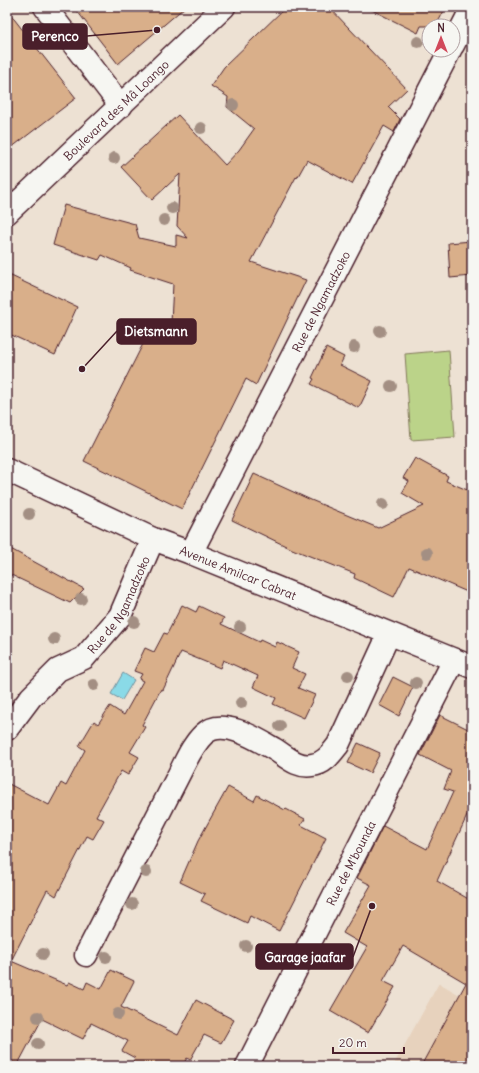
<svg xmlns="http://www.w3.org/2000/svg" width="479" height="1073" font-family="Delius,sans-serif">
  <style>
    .built { fill: #e7d2bd }
    .green { fill: #bbd389; stroke: #82795a }
    .water { fill: #8adae7; stroke: #708f9c }
    .building { fill: #d9af8a; stroke: #4a1f2b }
    .lines { fill: none; stroke-linecap: round; stroke-linejoin: round }
    .minor-casing { stroke: #4a1f2b; stroke-width: 25 }
    .minor { stroke: #f6f6f2; stroke-width: 22 }
    .tree { fill: #a38f83 }
    .labels { text-anchor: middle; dominant-baseline: central; stroke-width: 3; stroke-linejoin: round; paint-order: stroke }
    .street-label { font-size: 12px; fill: #4a1f2b; stroke: #f6f6f2 }
    .leader { fill: none; stroke: #4a1f2b; stroke-width: 1.5 }
    .callout-dot { fill: #4a1f2b; stroke: #f6f6f2; stroke-width: 1.5 }
    .callout { fill: #4a1f2b; stroke: #4a1f2b; stroke-width: 1.5 }
    .callout-label { font-size: 13px; text-anchor: middle; font-weight: bold; fill: #fff }
  </style>
  <rect width="100%" height="100%" fill="#ede1d3"/>
  <filter id="ink" filterUnits="userSpaceOnUse"><feTurbulence type="fractalNoise" baseFrequency=".025" numOctaves="2"/><feDisplacementMap in="SourceGraphic" scale="8" xChannelSelector="R" yChannelSelector="G"/><feConvolveMatrix kernelMatrix="1 2 1 2 8 2 1 2 1" color-interpolation-filters="sRGB"/></filter>
  <g filter="url(#ink)">
    <!-- built -->
    <path class="built" d="M439 983 472 1002V1066H393Z"/>
    <!-- green -->
    <path class="green" d="M449 350 455 437 411 440 405 354Z"/>
    <!-- water -->
    <path class="water" d="M123 673 134 680 122 700 111 694Z"/>
    <!-- building -->
    <path class="building" d="M74 7H185L118 64Z
      M286 7H329L407 89 388 107 400 119 394 132 384 126 352 184 307 160 297 178 296 177 251 262 306 280 256 385 246 379 182 509 84 461 149 332 170 342 173 284 130 270 131 268 102 255 99 260 53 245 64 205 135 224 139 238 176 246V235L188 238 177 226 180 174 152 200 121 167 178 115 225 165 239 150 254 129 227 107 228 97 211 86 224 67Z
      M366 7H446L436 26H421L418 33Z
      M7 10 76 98 7 151Z
      M472 241V276L450 278 448 243Z
      M7 274 77 307 55 355 7 333Z
      M326 348 344 357 340 365 372 381 359 408 311 384 314 379 312 378Z
      M415 458 448 476 446 481 472 492V594L409 567 394 597 354 578 355 574 292 549 232 520 254 474 311 500 378 528 424 506 402 493 409 481 403 478Z
      M7 547 84 589 70 603 7 573Z
      M182 605 196 612 199 606 224 618 221 624 259 642 260 640 275 647 277 642 299 652 292 668 305 674 298 688 315 695 304 718 273 704 276 698 253 687 258 676 223 660 220 668 181 652 163 690 161 689 142 725 145 727 130 752 139 757 128 775 121 771 96 816 104 820 93 839 87 836 56 896 47 890 11 961 67 985 69 982 84 989 87 982 101 989 111 970 134 981 121 1007 178 1035 196 1000 234 1020 221 1043 204 1035 190 1060 187 1058 182 1066H130L135 1058 122 1051 128 1041 91 1023 83 1039 42 1019 17 1066H7V783L49 805 61 783 66 786 85 750 79 746 94 721 98 724 110 706 124 715 143 681 139 679 142 674 134 671 145 648 154 652 164 633 167 634Z
      M393 677 413 687 399 716 379 705Z
      M440 715 472 731V805L437 881 472 901V1066H421L466 983 403 946 383 981 395 987 368 1033 330 1011 367 947 343 933 371 885 357 878 383 826 427 849 453 792 444 789 451 771 420 755Z
      M358 743 380 753 370 773 348 763Z
      M228 787 254 801 257 795 285 810 286 809 305 819 301 825 326 838 279 931 250 916 247 923 201 901 205 894 180 882 198 841Z"/>
    <g class="lines">
      <defs>
        <g id="minor">
          <path d="M45 7 121 106"/>
          <path d="M453 45 472 8"/>
          <path id="s1" d="M7 213 224 7"/>
          <path id="s2" d="M7 470 153 539 191 553 472 667"/>
          <path id="s3" d="M191 553 450 50"/>
          <path id="s4" d="M7 729 31 697 58 670 84 658 120 616 153 539"/>
          <path d="M86 955 177 778C185 763 192 745 204 734 222 717 257 739 274 749 286 756 297 768 312 765 324 764 331 754 338 745L389 634"/>
          <path id="s5" d="M247 1066 454 660"/>
        </g>
      </defs>
      <!-- minor casing -->
      <use href="#minor" class="minor-casing"/>
      <!-- minor -->
      <use href="#minor" class="minor"/>
    </g>
    <!-- trees -->
    <g class="tree">
      <circle cx="418" cy="42" r="6"/>
      <circle cx="233" cy="105" r="6"/>
      <circle cx="201" cy="128" r="6"/>
      <circle cx="114" cy="158" r="6"/>
      <circle cx="172" cy="208" r="6"/>
      <circle cx="164" cy="220" r="6"/>
      <circle cx="380" cy="331" r="6"/>
      <circle cx="354" cy="347" r="6"/>
      <circle cx="391" cy="386" r="6"/>
      <circle cx="383" cy="504" r="6"/>
      <circle cx="29" cy="514" r="6"/>
      <circle cx="427" cy="553" r="6"/>
      <circle cx="81" cy="599" r="6"/>
      <circle cx="134" cy="622" r="6"/>
      <circle cx="240" cy="627" r="6"/>
      <circle cx="54" cy="639" r="6"/>
      <circle cx="348" cy="676" r="6"/>
      <circle cx="416" cy="683" r="6"/>
      <circle cx="94" cy="685" r="6"/>
      <circle cx="241" cy="703" r="6"/>
      <circle cx="280" cy="726" r="6"/>
      <circle cx="146" cy="872" r="6"/>
      <circle cx="132" cy="904" r="6"/>
      <circle cx="246" cy="946" r="6"/>
      <circle cx="43" cy="954" r="6"/>
      <circle cx="106" cy="957" r="6"/>
      <circle cx="118" cy="1014" r="6"/>
      <circle cx="38" cy="1017" r="6"/>
      <circle cx="38" cy="1044" r="6"/>
    </g>
  </g>
  <g class="labels">
    <!-- street labels -->
    <g class="street-label">
      <text stroke="none"><textPath href="#s1" startOffset="150">Boulevard des Mâ Loango</textPath></text>
      <text stroke="none"><textPath href="#s3" startOffset="283">Rue de Ngamadzoko</textPath></text>
      <text stroke="none"><textPath href="#s2" startOffset="253">Avenue Amilcar Cabrat</textPath></text>
      <text stroke="none"><textPath href="#s4" startOffset="171">Rue de Ngamadzoko</textPath></text>
      <text stroke="none"><textPath href="#s5" startOffset="228">Rue de M'bounda</textPath></text>
    </g>
  </g>
  <!-- callouts -->
  <path class="leader" d="M157 30L87 36M82 369L117 331M372 906L353 957"/>
  <g class="callout-dot">
    <circle cx="157" cy="30" r="4"/>
    <circle cx="82" cy="369" r="4"/>
    <circle cx="372" cy="906" r="4"/>
  </g>
  <g class="callout">
    <rect x="23" y="24" width="64" height="25" rx="4"/>
    <rect x="117" y="319" width="79" height="25" rx="4"/>
    <rect x="256" y="944" width="97" height="25" rx="4"/>
  </g>
  <g class="callout-label">
    <text x="55" y="41">Perenco</text>
    <text x="156" y="336">Dietsmann</text>
    <text x="305" y="962">Garage jaafar</text>
  </g>
  <!-- margin -->
  <rect width="479" height="1073" fill="none" stroke="#f6f6f2" stroke-width="24"/>
  <rect x="12" y="12" width="455" height="1049" fill="none" stroke="#4a1f2b" stroke-width="1.5" filter="url(#ink)"/>
  <!-- north arrow -->
  <g transform="translate(441 38)"><circle r="19" fill="#f6f6f2" stroke="#b1a0a2"/>
  <path d="M0-3L7 15L0 10L-7 15Z" fill="#d1495b"/>
  <text y="-6" font-size="11" font-weight="bold" text-anchor="middle" fill="#4a1f2b">N</text>
  </g>
  <!-- scale -->
  <path d="M333 1047v6h71v-6" fill="none" stroke="#4a1f2b" stroke-width="2"/>
  <text x="339" y="1047" font-size="12" fill="#4a1f2b" stroke="#f6f6f2" stroke-width="3" paint-order="stroke">20 m</text>
</svg>
